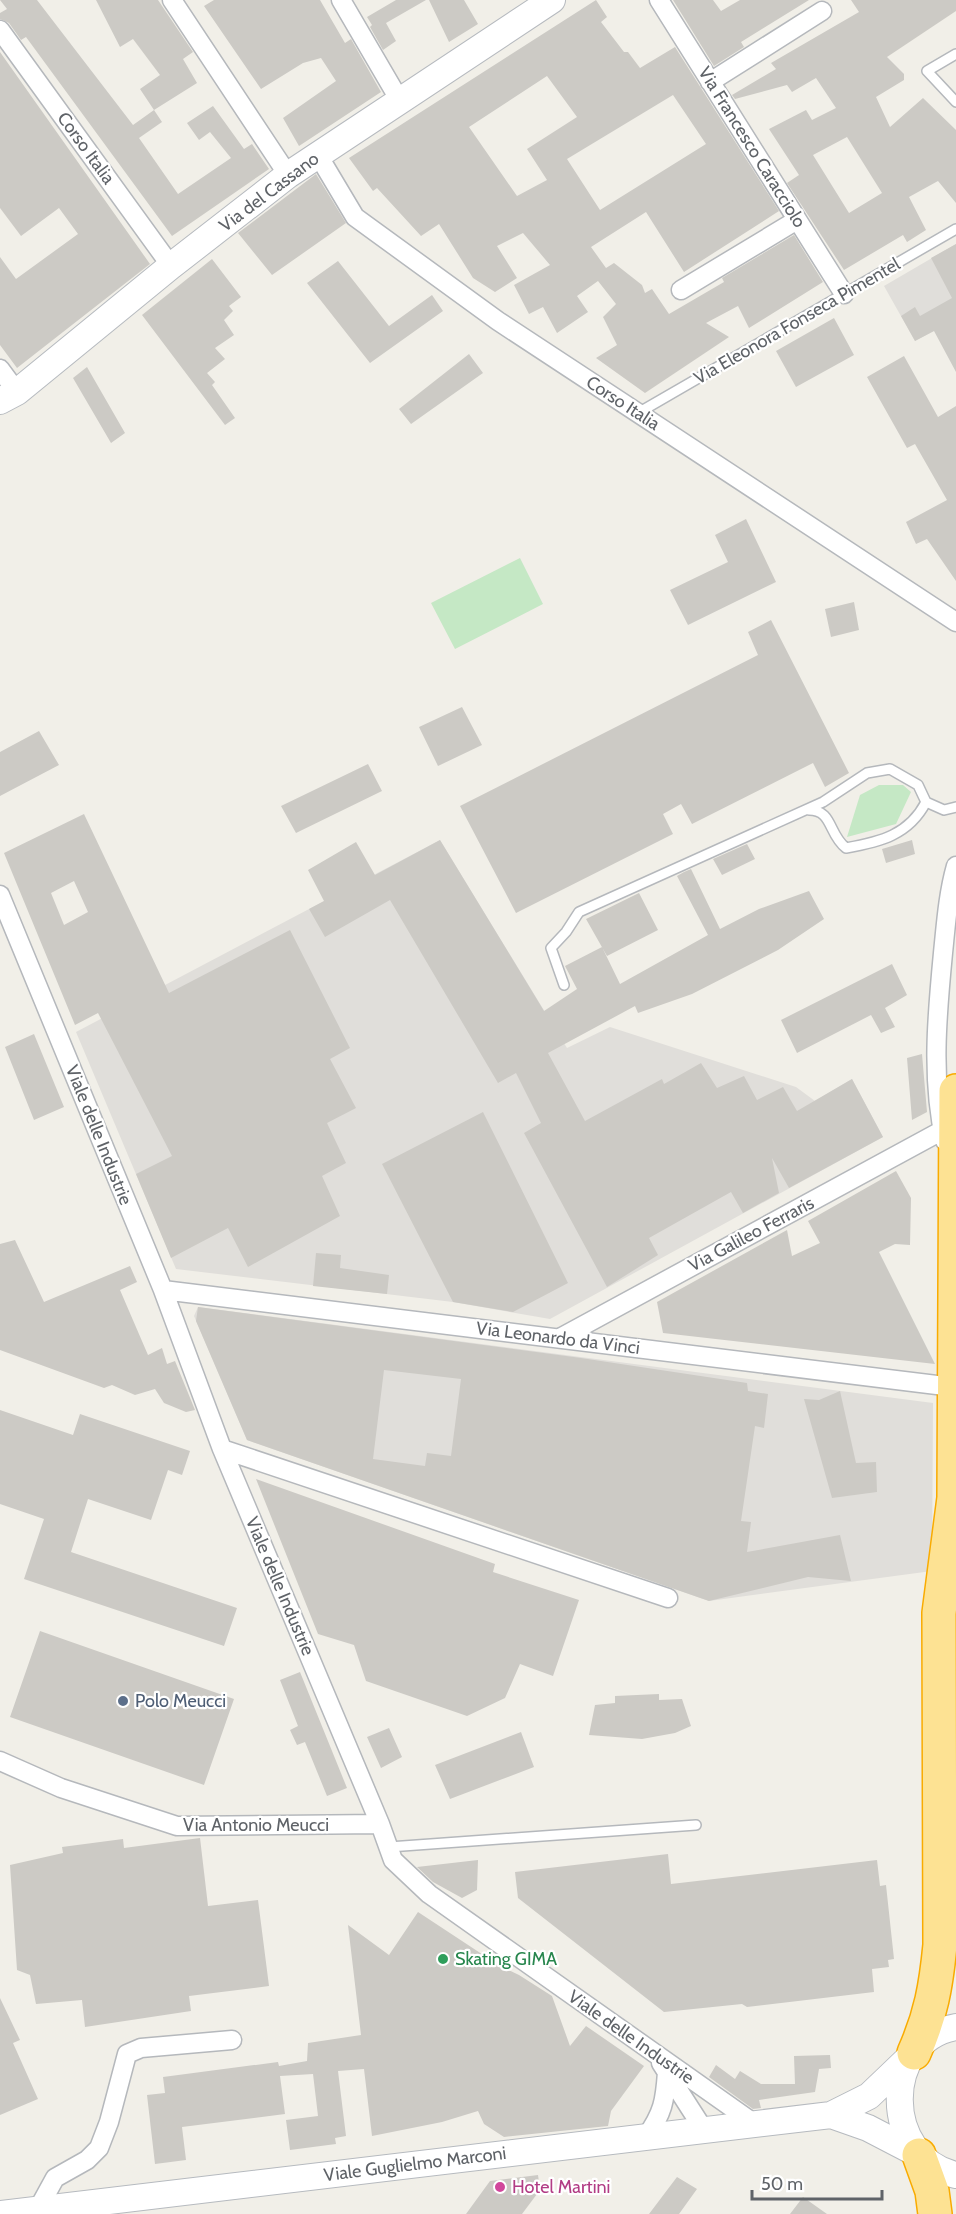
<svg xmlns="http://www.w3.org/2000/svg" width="956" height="2214" font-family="Cabin,sans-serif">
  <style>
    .industrial { fill: #e0deda }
    .green { fill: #c5e8c5 }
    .building { fill: #cccac5; fill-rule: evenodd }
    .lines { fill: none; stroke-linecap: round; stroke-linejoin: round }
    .lane-casing { stroke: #b5b8bc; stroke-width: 12 }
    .street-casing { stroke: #b5b8bc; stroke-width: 21 }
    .secondary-casing { stroke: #b6babf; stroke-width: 28 }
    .highway-casing { stroke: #f9ab00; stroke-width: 36 }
    .lane { stroke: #fff; stroke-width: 9 }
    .street { stroke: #fff; stroke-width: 18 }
    .secondary { stroke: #fff; stroke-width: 26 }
    .highway { stroke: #fde293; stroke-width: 33 }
    .service-dot { fill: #5c6f8a; stroke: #fff; stroke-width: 2 }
    .leisure-dot { fill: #2e9e5b; stroke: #fff; stroke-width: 2 }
    .hotel-dot { fill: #d1479c; stroke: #fff; stroke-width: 2 }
    .labels { text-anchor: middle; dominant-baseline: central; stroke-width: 4.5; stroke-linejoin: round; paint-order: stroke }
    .street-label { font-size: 18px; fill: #5f6368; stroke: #fff }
    .service-label { font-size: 18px; fill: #4e5e75; stroke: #fff; text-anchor: start }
    .leisure-label { font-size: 18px; fill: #27864d; stroke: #fff; text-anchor: start }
    .hotel-label { font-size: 18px; fill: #b23c85; stroke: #fff; text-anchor: start }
  </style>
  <rect width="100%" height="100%" fill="#f1efe8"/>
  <!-- industrial -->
  <path class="industrial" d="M956 244V319L915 341 884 286Z
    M440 840 567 1048 610 1027 796 1087 815 1101 852 1079 883 1137 550 1319 453 1302 176 1269 76 1032Z
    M198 1307 933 1403 932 1571 709 1601 247 1440 194 1316Z"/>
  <!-- green -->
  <path class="green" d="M520 558 543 604 455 649 431 603Z
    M879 785H903L911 792 896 824 847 837 860 795Z"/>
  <!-- building -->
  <path class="building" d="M0 0H37L133 125 154 110 162 122 139 138 178 194 231 158 210 132 199 140 187 123 213 106 244 149 252 144 269 169 172 236 26 37 21 40 9 23 0 19V13L7 9Z
    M96 0H158L193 52 183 59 197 83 154 110 140 89 160 75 133 39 120 47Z
    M214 0H320L345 43 351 39 381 92 299 146 283 118 336 81 321 58 303 63 261 89 204 6Z
    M396 0H426L386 23 396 41 383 50 370 27 372 25 367 17Z
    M429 0H464L478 24 449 42Z
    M596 0 607 17 601 22 624 52H628L640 68 675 47 779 211 684 272 646 212 591 247 606 268 614 263 642 285 645 293 652 289 669 314 724 282 722 278 794 235 823 282 749 328 738 306 706 323 729 337 645 393 596 358 617 345 603 317 616 304 598 281 577 296 588 312 557 333 543 307 529 314 514 285 550 265 523 233 497 246 517 278 495 292 473 278 439 224 421 236 377 188 373 191 349 158ZM547 76 577 117 527 149 547 180 517 196 469 127ZM673 95 706 144 600 210 567 159Z
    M673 0H713L721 11 740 0H809L741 42 744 47 714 66Z
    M851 0H956V11L887 57 904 74V80L876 97 890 127 923 98 956 130V203L938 181 909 197 926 230 907 242 903 235 844 270 787 183 799 175 769 129 806 110 812 120 836 108 816 78 792 92 787 85 735 99 732 95 776 69 771 63 859 12ZM847 137 882 193 849 213 813 155Z
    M0 52 150 264 17 368 0 345V257L16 279 78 234 59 208 21 236 0 208Z
    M316 174 346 223 272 275 238 233Z
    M956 244V372L934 331 915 341 901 316 915 307 920 316 952 298 931 258Z
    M212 259 241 297 229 306 233 311 224 320 234 335 215 348 225 359 207 373 215 382 212 385 235 418 225 425 142 315Z
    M338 261 389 326 432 295 443 311 370 363 307 283Z
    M834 318 854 355 796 387 776 351Z
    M469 354 483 373 411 424 399 409Z
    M904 356 938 417 956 406V581L927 539 916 544 906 522 947 500 915 444 907 448 867 377Z
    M87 367 125 433 111 443 73 378Z
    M746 519 776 582 688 625 670 590 728 562 715 535Z
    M854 602 859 630 831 637 825 609Z
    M771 620 849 773 825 787 813 763 692 824 681 804 663 814 673 834 516 913 460 806 758 655 748 632Z
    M462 707 482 745 438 766 419 727Z
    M39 731 59 765 0 796V752Z
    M368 764 382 791 296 833 281 806Z
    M84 814 169 993 290 930 350 1048 330 1059 356 1108 327 1123 346 1163 322 1176 340 1216 248 1267 228 1228 171 1258 136 1174 172 1156 98 1013 75 1025 4 853ZM74 881 88 912 64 925 51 893Z
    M440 840 544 1011 577 989 565 966 602 947 620 984 708 935 677 876 684 872 691 869 720 929 759 909 809 891 824 919 778 950 692 994 638 1013 635 1006 548 1053 585 1121 662 1079 664 1084 701 1063 717 1088 744 1076 757 1100 783 1087 797 1111 852 1079 883 1137 789 1188 772 1158 779 1193 743 1213 731 1192 649 1238 658 1255 607 1287 524 1133 541 1123 516 1073 498 1083 390 900 325 937 309 909 324 901 308 870 356 842 375 875Z
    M912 840 915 854 886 863 882 849Z
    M747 844 755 859 722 875 713 859Z
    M639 893 658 930 607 956 586 919Z
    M892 964 907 995 885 1008 895 1027 881 1033 871 1015 797 1053 781 1020Z
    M34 1034 64 1107 34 1120 5 1047Z
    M922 1054 927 1112 912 1120 907 1058Z
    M483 1112 568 1283 513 1312 453 1302 382 1164Z
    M896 1171 911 1198 910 1245 895 1244 879 1252 935 1364 663 1333 657 1302 787 1230 792 1256 820 1243 808 1221Z
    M15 1240 44 1302 130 1266 137 1282 120 1290 148 1355 162 1348 167 1364 175 1361 195 1410 186 1412 164 1403 155 1389 135 1395 112 1385 104 1388 0 1350V1244Z
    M316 1253 341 1255 340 1268 389 1275 387 1294 313 1286Z
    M198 1307 581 1358 747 1383 748 1391 768 1394 764 1428 755 1426 741 1521 751 1522 747 1552 840 1535 851 1581 808 1577 709 1601 247 1440 196 1321ZM384 1370 461 1379 451 1456 427 1453 425 1466 373 1459Z
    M840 1391 856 1463 876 1462 877 1492 832 1498 804 1399 819 1400Z
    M0 1410 73 1435 80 1414 190 1451 182 1475 168 1470 151 1520 88 1499 71 1552 237 1608 224 1646 24 1579 44 1519 0 1504Z
    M256 1479 495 1564 493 1572 579 1600 553 1676 520 1664 505 1698 467 1716 366 1681 354 1645 318 1634Z
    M40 1631 234 1699 204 1785 10 1717Z
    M300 1672 347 1788 327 1796 305 1742 297 1745 290 1730 298 1726 280 1680Z
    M659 1694V1700L682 1699 691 1726 675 1733 642 1739 589 1735 595 1705 615 1703V1696Z
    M389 1728 402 1757 381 1768 367 1737Z
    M521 1732 534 1767 450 1799 435 1765Z
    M200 1838 208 1906 258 1900 269 1986 189 1996 191 2011 85 2027 82 2000 36 2004 30 1975 17 1970 10 1865 63 1853 62 1847 123 1839 124 1848Z
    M668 1854 671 1884 877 1860 880 1886 886 1885 894 1959 888 1960 889 1967 872 1969 874 1992 747 2007 742 2004 664 2012 518 1898 515 1872Z
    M478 1860 477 1890 462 1898 433 1882 417 1867Z
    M418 1912 500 1966 519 1975 552 1996 570 2046 586 2026 644 2066 611 2111 608 2126 504 2137 484 2124 478 2111 442 2122 372 2136 364 2069 338 2071 346 2136 335 2138 336 2144 290 2150 286 2120 318 2116 313 2074 280 2076 285 2114 182 2127 186 2160 155 2164 147 2095 165 2093 163 2077 278 2062 279 2066 307 2061 308 2043 361 2035 348 1925 389 1955Z
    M0 1998 20 2040 13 2043 38 2099 0 2115Z
    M830 2055 831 2068 819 2069 815 2092 759 2100 761 2108 753 2109 709 2077 716 2065 735 2079 740 2071 761 2084H795L794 2056Z
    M538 2175 540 2190 522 2214H466L490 2181Z
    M677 2177 697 2189 679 2214H649Z
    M803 2197 827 2214H790Z"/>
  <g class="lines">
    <defs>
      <path id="lane" d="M956 54 927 71 956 102
        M638 413 956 229
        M809 810C833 810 828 834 846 848 880 842 909 835 926 802
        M564 985 551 948 566 932 579 912 823 802 867 773 890 769 918 785 926 802 944 810 956 807
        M389 1847 696 1825"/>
      <path id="street" d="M172 0 288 175
        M341 0 400 101
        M659 0 844 294
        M0 30 171 266
        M710 82 822 11
        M318 155 355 217 498 321 956 622
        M681 290 797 220
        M0 369 17 392
        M0 895 163 1290 222 1449 380 1824 393 1860 429 1894 755 2124
        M945 1141C931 1080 937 1015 943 953 946 924 948 894 956 866
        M163 1290 953 1387
        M560 1338 943 1130
        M222 1449 668 1598
        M0 1761 61 1788 177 1826 380 1824
        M661 2063 704 2130
        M646 2137C663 2113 665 2101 667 2072
        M38 2209 55 2178 87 2160 99 2148 109 2122 127 2054 141 2048 232 2040"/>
      <path id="secondary" d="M0 401 17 392 171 266 288 175 552 0
        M956 2027C880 2040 882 2159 956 2175
        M831 2115 868 2128 918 2154
        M0 2214 831 2115 869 2096 914 2053"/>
      <path id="highway" d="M914 2053C931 2015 936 1986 940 1945L939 1613 954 1498 956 1091
        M919 2155 932 2191 935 2214"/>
    </defs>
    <!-- lane casing -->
    <use href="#lane" class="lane-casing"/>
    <!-- street casing -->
    <use href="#street" class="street-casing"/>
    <!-- secondary casing -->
    <use href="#secondary" class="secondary-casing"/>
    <!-- highway casing -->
    <use href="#highway" class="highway-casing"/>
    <!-- lane -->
    <use href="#lane" class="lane"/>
    <!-- street -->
    <use href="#street" class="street"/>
    <!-- secondary -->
    <use href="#secondary" class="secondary"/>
    <!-- highway -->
    <use href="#highway" class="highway"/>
  </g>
  <!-- markers -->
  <circle class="service-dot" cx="123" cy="1701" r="6"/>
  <circle class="leisure-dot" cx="443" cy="1959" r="6"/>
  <circle class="hotel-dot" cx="500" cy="2187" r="6"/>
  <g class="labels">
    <!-- street labels -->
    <g class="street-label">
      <text transform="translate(752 147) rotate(58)">Via Francesco Caracciolo</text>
      <text transform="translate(86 148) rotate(54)">Corso Italia</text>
      <text transform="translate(269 192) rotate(-37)">Via del Cassano</text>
      <text transform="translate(797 321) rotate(-30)">Via Eleonora Fonseca Pimentel</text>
      <text transform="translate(623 403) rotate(33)">Corso Italia</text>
      <text transform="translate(99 1135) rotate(68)">Viale delle Industrie</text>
      <text transform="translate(751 1234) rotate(-28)">Via Galileo Ferraris</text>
      <text transform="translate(558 1338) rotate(7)">Via Leonardo da Vinci</text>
      <text transform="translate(280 1586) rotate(67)">Viale delle Industrie</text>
      <text x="256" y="1825">Via Antonio Meucci</text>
      <text transform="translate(631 2037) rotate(35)">Viale delle Industrie</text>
      <text transform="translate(415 2164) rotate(-7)">Viale Guglielmo Marconi</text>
    </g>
    <!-- service labels -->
    <g class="service-label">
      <text x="135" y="1701">Polo Meucci</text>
    </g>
    <!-- leisure labels -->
    <g class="leisure-label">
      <text x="455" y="1959">Skating GIMA</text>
    </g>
    <!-- hotel labels -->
    <g class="hotel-label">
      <text x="512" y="2187">Hotel Martini</text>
    </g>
  </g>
  <!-- scale -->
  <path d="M752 2190v9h130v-9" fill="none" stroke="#5f6368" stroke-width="3"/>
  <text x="761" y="2190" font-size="18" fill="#5f6368" stroke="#ffffff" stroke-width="4.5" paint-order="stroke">50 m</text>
</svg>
